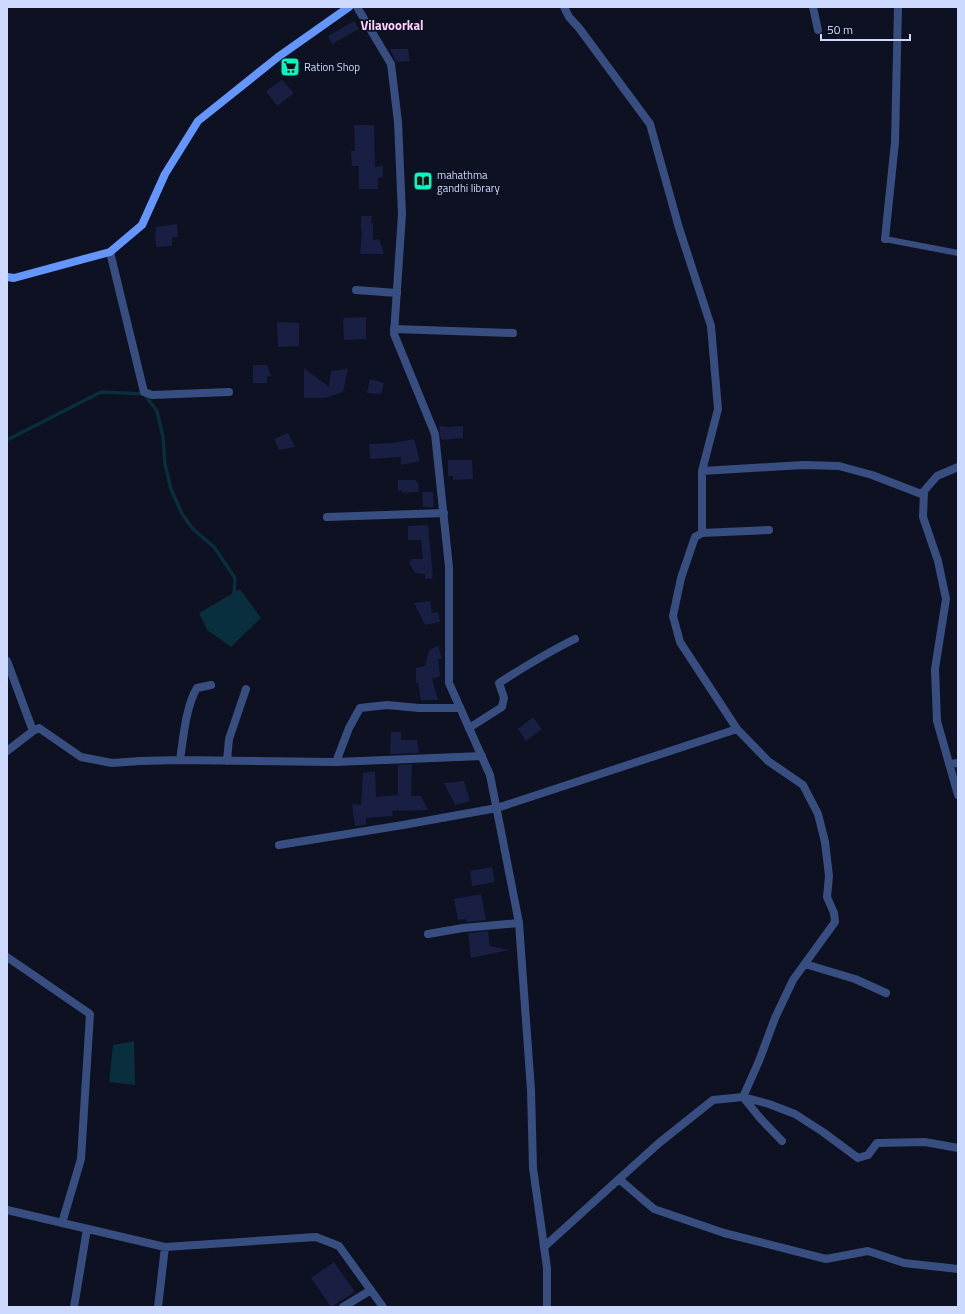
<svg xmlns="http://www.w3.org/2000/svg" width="965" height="1314" font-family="'Titillium Web',sans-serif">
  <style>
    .water { fill: #092e3e }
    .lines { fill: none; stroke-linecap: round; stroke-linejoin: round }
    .stream { stroke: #092e3e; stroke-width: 3.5 }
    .building { fill: #191f42 }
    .service { stroke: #384e80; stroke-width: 6 }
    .minor { stroke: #384e80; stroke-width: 8 }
    .tertiary { stroke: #384e80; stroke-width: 8 }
    .secondary { stroke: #6595ff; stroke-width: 8 }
    .labels { text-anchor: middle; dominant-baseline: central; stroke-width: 3.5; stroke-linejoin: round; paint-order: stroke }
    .poi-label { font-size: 11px; fill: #ced9ff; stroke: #0d1121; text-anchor: start }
    .quarter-label { font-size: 13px; font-weight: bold; fill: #ffd0fe; stroke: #0d1121 }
  </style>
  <rect width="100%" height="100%" fill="#0d1121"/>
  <!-- water -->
  <path class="water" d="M240 589 261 618 231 647 207 630 199 613Z
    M134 1041 135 1085 109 1082 113 1045Z"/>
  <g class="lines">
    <!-- stream -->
    <path class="stream" d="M7 440 101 392 144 394 157 411 163 437 165 464 171 489 182 514 193 529 214 547 235 578 234 597"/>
  </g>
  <!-- building -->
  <path class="building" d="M354 21 359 29 332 44 328 36Z
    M390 49H408L410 61 396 62Z
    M282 80 294 93 277 106 266 91Z
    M354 125H374L375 167 383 166V177L378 178V189H359V166H352L351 151H355Z
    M361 216H372L371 223H373V240L379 239 384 254H360L362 231H361Z
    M177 224 178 237H172V246L156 247 155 234 156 227Z
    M366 317V339L344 340 343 318Z
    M277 322 299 323V346L278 347Z
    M253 365H267L271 376H267V383H253Z
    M304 368 329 387 331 371 348 369 343 392 325 398H304Z
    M370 379 384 383 381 394 367 393Z
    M439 426 449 427 463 426V438L441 440Z
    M288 433 295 447 279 450 274 439Z
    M414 439 420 461 401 465V457L370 459 369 444 393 443Z
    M448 460H472L473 479 453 480V476H448Z
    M398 480H416V482H418L419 492 402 493V490L398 491Z
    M422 492H433L434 507H423Z
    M428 525 433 578 425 579V574L415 573 409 563 412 559H423L421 540H408V526Z
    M430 601 432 613 438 612 440 622 425 625 414 603Z
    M438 646 442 659H438L440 676 432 679 438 700H421L418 683H416V668L425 666 429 650Z
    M533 717 542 729 526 741 518 729Z
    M391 732H401V740H417L419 753 390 754Z
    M412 764 411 796H421L428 810 392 811 393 816 366 818V825L355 826 352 804 361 805 363 773 375 771 376 797 398 795V765Z
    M464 781 470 801 455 805 444 783Z
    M492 867 495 882 472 886 470 871Z
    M481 894 486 920 467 922 466 919 458 920 454 899Z
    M488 931 490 946 509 950 471 958 468 933Z
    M334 1262 355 1292 331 1307 311 1278Z"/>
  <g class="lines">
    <!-- service -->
    <path class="service" d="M885 239 958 253"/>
    <!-- minor -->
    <path class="minor" d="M564 7 569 17 579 28 650 124 679 228 711 326 718 409 702 471V533
      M813 7 818 30
      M885 239 895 142 898 7
      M110 252 144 392 152 395 229 392
      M356 290 397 293
      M394 329 513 333
      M958 467 937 476 924 491 923 517 938 561 946 599 935 669 937 721 958 795
      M702 471 803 465 839 466 872 475 924 495
      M327 517 444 513
      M769 530 702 533 695 537 681 578 673 616 680 642 737 729 768 761 803 785 818 814 825 842 829 876 827 897 834 913 835 922 793 980 775 1018 759 1061 743 1097 760 1118 782 1141
      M7 661 33 731
      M469 728 502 707 504 698 499 683C524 667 548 652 575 639
      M7 751 33 731 39 728 81 757 112 763 140 761 180 760 336 762 349 728 360 708 387 705 419 708H460
      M180 760C183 740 186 705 197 688L211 685
      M227 761 229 739 246 689
      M336 762 482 756
      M949 764 958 763
      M279 845 403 825 497 808 737 729
      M428 934 463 928 519 923
      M7 957 90 1014 81 1159 62 1223
      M805 964 855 979 886 993
      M619 1179 659 1143 713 1100 743 1097 769 1104 795 1114 823 1132 858 1158 868 1155 877 1143 925 1142 958 1148
      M7 1210 165 1247 316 1237 339 1246 383 1307
      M544 1247 619 1179 654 1209 724 1233 826 1259 868 1251 904 1263 958 1269
      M74 1307 87 1229
      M158 1307 165 1247
      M343 1307 371 1290"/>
    <!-- tertiary -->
    <path class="tertiary" d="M357 7 391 64 398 122 402 214 394 334 435 434 449 567V683L490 775 519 923 531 1090 533 1168 547 1268V1307"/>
    <!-- secondary -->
    <path class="secondary" d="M7 277 14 278 110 252 142 225 165 174 198 121 278 57 349 7"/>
  </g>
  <!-- icons -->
  <defs>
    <symbol id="supermarket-square" viewBox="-11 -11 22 22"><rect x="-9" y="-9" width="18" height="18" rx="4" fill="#01f8be" stroke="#0d1121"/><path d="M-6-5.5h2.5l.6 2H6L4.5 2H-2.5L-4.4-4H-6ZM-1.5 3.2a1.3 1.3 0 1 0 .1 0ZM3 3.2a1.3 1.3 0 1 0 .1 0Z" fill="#111"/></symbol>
    <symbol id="library-square" viewBox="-11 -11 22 22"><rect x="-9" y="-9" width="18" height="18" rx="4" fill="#01f8be" stroke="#0d1121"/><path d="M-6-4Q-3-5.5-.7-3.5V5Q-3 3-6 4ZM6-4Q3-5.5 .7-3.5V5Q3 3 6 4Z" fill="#111"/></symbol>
  </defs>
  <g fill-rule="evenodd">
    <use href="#supermarket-square" x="279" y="56" width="22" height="22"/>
    <use href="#library-square" x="412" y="170" width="22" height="22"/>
  </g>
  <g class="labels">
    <!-- poi labels -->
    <g class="poi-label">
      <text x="304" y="67">Ration Shop</text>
      <text x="437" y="175">mahathma<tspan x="437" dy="13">gandhi library</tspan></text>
    </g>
    <!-- quarter labels -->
    <g class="quarter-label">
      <text x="392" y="25">Vilavoorkal</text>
    </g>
  </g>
  <!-- border -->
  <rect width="965" height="1314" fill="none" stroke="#ced9ff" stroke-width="16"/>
  <!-- scale -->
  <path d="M821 34v6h89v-6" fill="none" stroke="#ced9ff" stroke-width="2"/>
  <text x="827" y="34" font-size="12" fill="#ced9ff" stroke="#0d1121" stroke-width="3" paint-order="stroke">50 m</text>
</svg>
